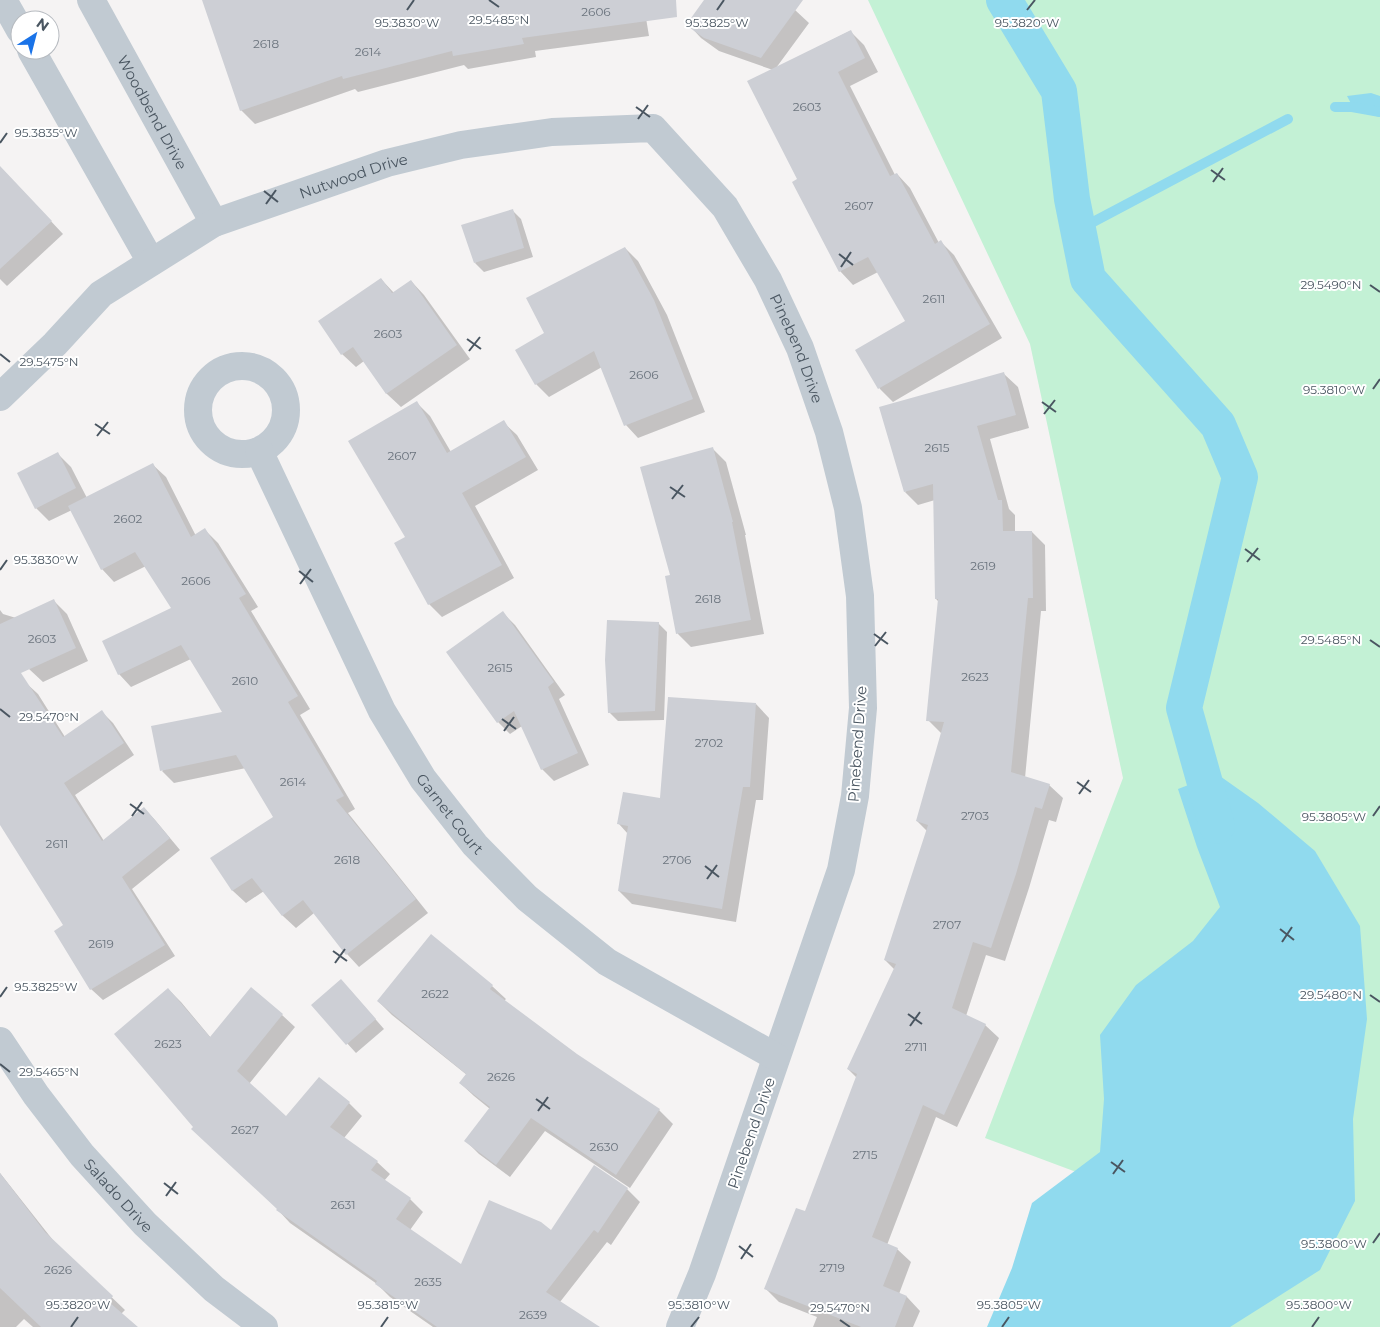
<svg xmlns="http://www.w3.org/2000/svg" width="1380" height="1327" font-family="Montserrat,sans-serif">
  <style>
    .green { fill: #c3f1d5 }
    .water { fill: #90daee }
    .shadow { fill: #0003 }
    .lines { fill: none; stroke-linecap: round; stroke-linejoin: round }
    .stream { stroke: #90daee; stroke-width: 10 }
    .canal { stroke: #90daee; stroke-width: 36 }
    .building { fill: #cdcfd5 }
    .street { stroke: #c1cad2; stroke-width: 28 }
    .ticks { fill: none; stroke: #4a5661; stroke-width: 2 }
    .labels { text-anchor: middle; dominant-baseline: central; stroke-width: 4; stroke-linejoin: round; paint-order: stroke }
    .number-label { font-size: 12px; fill: #6b747e }
    .street-label { font-size: 15px; fill: #4a5661; stroke: #fff }
    .ticks-label { font-size: 12px; text-anchor: middle; fill: #4a5661; stroke: #fff; stroke-width: 4; stroke-linejoin: round; paint-order: stroke }
  </style>
  <rect width="100%" height="100%" fill="#f5f3f3"/>
  <!-- green -->
  <path class="green" d="M868 0H1380V1327H1001L1103 1182 985 1138 1123 778 1030 344Z"/>
  <!-- water -->
  <path class="water" d="M1371 93 1380 96V117L1355 111 1347 96Z
    M1217 774 1258 803 1315 851 1360 926 1367 1019 1353 1119 1355 1201 1320 1270 1230 1327H987L1012 1268 1032 1203 1100 1152 1104 1099 1100 1035 1136 985 1193 941 1220 907 1197 847 1178 789Z"/>
  <!-- shadow -->
  <path class="shadow" d="M248 0H643L649 36 535 51 536 57 468 69 464 65 358 92 355 89 255 124 241 110Z
    M706 0H782L795 10 809 23 776 68 850 31 864 45 878 72 850 86 895 175 897 174 910 188 939 243 941 242 954 255 1002 338 893 402 880 389 857 350 907 321 878 272 853 285 840 271 799 180 773 70 719 51 701 38 688 24Z
    M0 167 63 234 7 286 0 279Z
    M512 210 521 219 533 257 484 272 475 263Z
    M625 248 638 261 667 315 705 412 638 438 626 425 602 367 549 397 536 384 546 334Z
    M381 279 394 293 411 281 424 295 470 359 401 407 387 394 364 361 356 367 342 354Z
    M1004 374 1018 387 1029 428 990 439 1009 509 1015 515V532H1032L1045 545 1046 611H1041L1025 778 1049 785 1063 798 1056 822 1049 820 1029 888 1005 961 986 955 966 1016 985 1025 999 1038 957 1127 936 1117 887 1245 897 1249 911 1262 899 1294 907 1297 920 1311 913 1327H813L817 1317 779 1302 766 1289 805 1213 857 1078 848 1069 895 970 885 960 927 831 917 821 942 734 928 720 939 602 936 599 935 500 918 505 905 492Z
    M417 403 430 416 451 452 503 422 517 435 538 470 475 506 514 578 442 617 429 604 406 538Z
    M712 448 726 462 746 535H745L764 634 691 647 678 634 672 576Z
    M58 454 71 467 87 498 153 465 166 477 196 536 205 530 218 543 258 607 251 611 310 709 300 715 355 809 348 813 428 913 359 967 347 954 314 913 296 928 283 916 264 891 246 903 233 891 212 858 275 817 246 768 174 783 162 771 224 713 191 659 131 687 119 674 172 608 146 566 114 582 102 569 72 510 49 521 36 508Z
    M54 601 67 614 88 661 43 682 29 669 0 655V610L3 614 16 618Z
    M503 613 515 625 565 695 559 699 589 765 554 781 542 769 522 726 510 734 498 722Z
    M658 623 667 632 664 720 618 721 609 712Z
    M26 683 38 694 65 737 102 712 113 723 134 755 75 795 104 841 144 808 155 820 180 850 132 889 175 956 103 1000 91 989 65 925 0 801V700Z
    M756 704 769 718 763 800H756L736 922 632 904 619 891 628 834 619 824 662 800Z
    M492 986 506 999 504 1001 576 1055 659 1110 673 1124 630 1188 545 1131 510 1177 479 1154 466 1141 490 1109 474 1096 460 1083 467 1075 392 1015 378 1001Z
    M168 989 181 1002 211 1038 251 989 282 1015 295 1027 249 1084 286 1118 319 1079 349 1103 362 1116 344 1138 377 1162 390 1174 384 1181 410 1199 423 1212 410 1230 462 1266 551 1232 627 1189 640 1202 611 1245 607 1242 560 1302 598 1327H433L390 1297 377 1284 290 1223 278 1210V1209L194 1127Z
    M350 990 384 1029 356 1053 312 1005Z
    M0 1173 56 1244 125 1310 121 1314 136 1327H33L24 1319 16 1327H0Z"/>
  <g class="lines">
    <!-- stream -->
    <path class="stream" d="M1335 107H1352L1380 112
      M1078 230 1288 119"/>
    <!-- canal -->
    <path class="canal" d="M1004 0 1059 91 1072 199 1088 279 1218 425 1240 477 1184 708 1217 826"/>
  </g>
  <!-- building -->
  <path class="building" d="M202 0H676L677 17 522 38 524 44 453 56 452 51 343 79 342 76 240 111Z
    M704 0H803L761 58 704 38 686 25Z
    M851 30 865 58 838 72 890 176 897 173 935 244 941 240 990 324 878 389 855 350 905 321 868 257 839 272 792 182 797 179 747 81Z
    M0 166 52 221 0 269Z
    M513 209 524 248 474 263 461 225Z
    M625 247 654 300 693 399 624 426 594 351 535 385 515 350 544 333 526 298Z
    M381 278 392 293 411 280 457 345 386 394 353 347 341 355 318 321Z
    M1004 372 1016 415 977 426 998 500H1002L1003 531H1032L1033 598H1028L1011 772 1050 784 1042 809 1035 807 1016 874 991 948 973 942 952 1008 986 1024 944 1115 923 1105 872 1237 898 1248 883 1286 907 1296 895 1327H861L764 1289 796 1208 805 1211 857 1074 847 1069 896 964 884 960 928 825 916 821 944 722 926 721 938 599H935L933 484 904 492 879 407Z
    M417 401 447 453 504 420 526 457 462 493 502 565 428 605 394 543 405 537 348 441Z
    M713 447 733 522H732L751 620 676 634 665 576 670 575 640 467Z
    M58 452 76 488 35 509 17 473Z
    M153 463 191 537 205 528 246 594 239 598 298 696 288 702 344 796 336 800 416 899 346 955 303 900 282 916 252 878 232 891 210 858 273 817 236 755 160 771 151 726 222 712 181 645 118 675 102 641 171 608 135 552 101 570 68 506Z
    M54 599 76 648 21 673 63 737 102 710 124 743 64 783 102 841 144 807 170 838 122 877 165 945 90 990 54 931 63 925 0 825V624Z
    M503 611 554 682 548 687 578 753 541 770 514 711 497 723 446 652Z
    M607 620 659 622 655 711 608 713 605 660Z
    M668 697 756 703 750 787H743L722 909 618 891 628 826 617 824 623 792 660 798Z
    M431 934 493 985 490 989 577 1054 660 1109 616 1175 531 1118 496 1165 464 1141 490 1107 459 1083 466 1074 377 1001Z
    M341 979 376 1019 346 1045 311 1005Z
    M251 987 283 1014 237 1071 286 1116 319 1077 350 1102 330 1127 378 1161 371 1170 411 1198 396 1219 461 1264 489 1200 541 1222 551 1230 594 1165 628 1188 598 1233 594 1230 546 1292 600 1327H437L375 1284 377 1281 276 1210 277 1209 191 1129 193 1127 114 1034 168 988 210 1037Z
    M0 1173 45 1232 113 1296 109 1302 138 1327H41L0 1288Z"/>
  <g class="lines">
    <!-- street -->
    <g class="street">
      <path d="M3 0 20 30"/>
      <path id="s1" d="M91 0 214 223"/>
      <path d="M31 50 151 262"/>
      <circle cx="242" cy="410" r="44"/>
      <path id="s2" d="M0 397 55 344 101 294 214 223 387 163 461 145 552 132 653 128 725 207 768 280 800 348 829 432 848 508 860 596 863 708 855 796 841 870 702 1274 680 1327"/>
      <path id="s3" d="M259 451 382 711 423 779 475 845 527 898 607 962 776 1057"/>
      <path id="s4" d="M0 1041 36 1095 82 1155 145 1224 214 1289 264 1327"/>
    </g>
  </g>
  <!-- ticks -->
  <path class="ticks" d="M489 0 499 7M407 10 414 0M717 10 724 0M1027 10 1035 0M636 107 650 117M638 119 648 105M0 143 7 133M1211 170 1225 180M1213 182 1223 168M264 191 278 202M266 204 276 190M839 254 853 265M841 267 851 252M1370 285 1380 292M467 339 481 349M469 351 480 337M0 354 10 362M1373 389 1380 379M1042 402 1056 412M1044 414 1055 400M95 424 110 434M97 436 108 422M670 487 685 497M672 499 683 485M1245 549 1260 560M1247 562 1258 548M0 570 7 560M299 571 313 582M300 584 311 569M874 634 888 644M1370 640 1380 647M875 646 886 632M0 709 10 717M502 719 516 729M504 731 514 717M1077 782 1091 792M1079 794 1089 780M130 804 144 814M132 816 142 802M1373 816 1380 806M705 866 719 877M707 879 717 865M1280 929 1294 940M1282 942 1292 927M333 951 347 961M335 963 345 949M1370 995 1380 1002M0 997 7 987M908 1014 922 1024M910 1026 920 1012M0 1064 10 1072M536 1099 550 1109M538 1111 548 1097M1111 1162 1125 1172M1113 1174 1123 1160M164 1183 178 1194M166 1196 176 1182M1373 1243 1380 1233M739 1246 753 1257M741 1259 751 1244M840 1320 850 1327M71 1327 78 1317M381 1327 388 1317M691 1327 699 1317M1002 1327 1009 1317M1312 1327 1319 1317"/>
  <g class="labels">
    <!-- number labels -->
    <g class="number-label">
      <text x="596" y="11">2606</text>
      <text x="266" y="43">2618</text>
      <text x="368" y="51">2614</text>
      <text x="807" y="106">2603</text>
      <text x="859" y="205">2607</text>
      <text x="934" y="298">2611</text>
      <text x="388" y="333">2603</text>
      <text x="644" y="374">2606</text>
      <text x="937" y="447">2615</text>
      <text x="402" y="455">2607</text>
      <text x="128" y="518">2602</text>
      <text x="983" y="565">2619</text>
      <text x="196" y="580">2606</text>
      <text x="708" y="598">2618</text>
      <text x="42" y="638">2603</text>
      <text x="500" y="667">2615</text>
      <text x="975" y="676">2623</text>
      <text x="245" y="680">2610</text>
      <text x="709" y="742">2702</text>
      <text x="293" y="781">2614</text>
      <text x="975" y="815">2703</text>
      <text x="57" y="843">2611</text>
      <text x="347" y="859">2618</text>
      <text x="677" y="859">2706</text>
      <text x="947" y="924">2707</text>
      <text x="101" y="943">2619</text>
      <text x="435" y="993">2622</text>
      <text x="168" y="1043">2623</text>
      <text x="916" y="1046">2711</text>
      <text x="501" y="1076">2626</text>
      <text x="245" y="1129">2627</text>
      <text x="604" y="1146">2630</text>
      <text x="865" y="1154">2715</text>
      <text x="343" y="1204">2631</text>
      <text x="832" y="1267">2719</text>
      <text x="58" y="1269">2626</text>
      <text x="428" y="1281">2635</text>
      <text x="533" y="1314">2639</text>
    </g>
    <!-- street labels -->
    <g class="street-label">
      <text stroke="none"><textPath href="#s1" startOffset="128">Woodbend Drive</textPath></text>
      <text stroke="none"><textPath href="#s2" startOffset="425">Nutwood Drive</textPath></text>
      <text stroke="none"><textPath href="#s2" startOffset="996">Pinebend Drive</textPath></text>
      <text transform="translate(857 744) rotate(-86)">Pinebend Drive</text>
      <text stroke="none"><textPath href="#s3" startOffset="411">Garnet Court</textPath></text>
      <text transform="translate(751 1133) rotate(-71)">Pinebend Drive</text>
      <text stroke="none"><textPath href="#s4" startOffset="195">Salado Drive</textPath></text>
    </g>
  </g>
  <g class="ticks-label">
    <text x="499" y="24">29.5485°N</text>
    <text x="407" y="27">95.3830°W</text>
    <text x="717" y="27">95.3825°W</text>
    <text x="1027" y="27">95.3820°W</text>
    <text x="46" y="137">95.3835°W</text>
    <text x="1331" y="289">29.5490°N</text>
    <text x="49" y="366">29.5475°N</text>
    <text x="1334" y="394">95.3810°W</text>
    <text x="46" y="564">95.3830°W</text>
    <text x="1331" y="644">29.5485°N</text>
    <text x="49" y="721">29.5470°N</text>
    <text x="1334" y="821">95.3805°W</text>
    <text x="46" y="991">95.3825°W</text>
    <text x="1331" y="999">29.5480°N</text>
    <text x="49" y="1076">29.5465°N</text>
    <text x="1334" y="1248">95.3800°W</text>
    <text x="78" y="1309">95.3820°W</text>
    <text x="388" y="1309">95.3815°W</text>
    <text x="699" y="1309">95.3810°W</text>
    <text x="1009" y="1309">95.3805°W</text>
    <text x="1319" y="1309">95.3800°W</text>
    <text x="840" y="1312">29.5470°N</text>
  </g>
  <!-- north arrow -->
  <g transform="translate(35 35) rotate(36)"><circle r="24" fill="#ffffff" stroke="#b7bbc0"/>
  <path d="M0-4L9 19L0 12L-9 19Z" fill="#1a73e8"/>
  <text y="-8" font-size="14" font-weight="bold" text-anchor="middle" fill="#4a5661">N</text>
  </g>
</svg>
